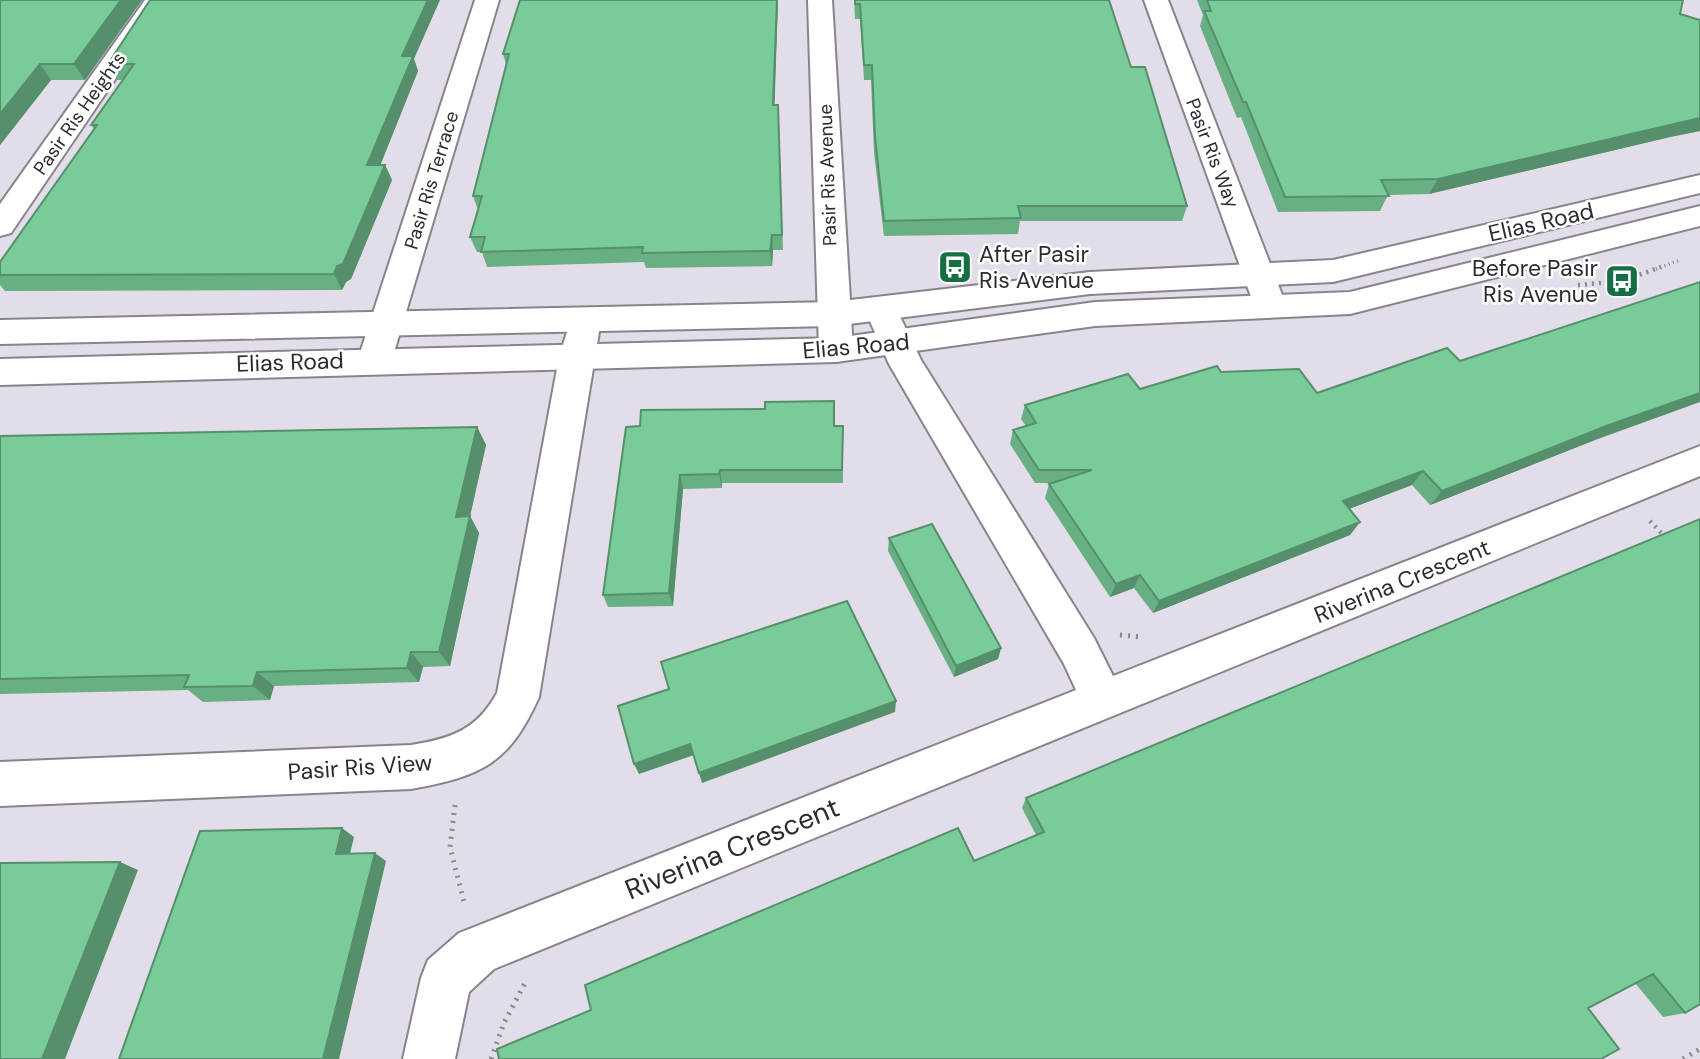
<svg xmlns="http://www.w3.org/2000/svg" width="1700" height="1059" viewBox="0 0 1700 1059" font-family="'DM Sans',sans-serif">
<rect width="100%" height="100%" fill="#e2dde8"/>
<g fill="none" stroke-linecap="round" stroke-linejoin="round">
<g stroke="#88838d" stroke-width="4">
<path id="minor" d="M145,0H169L11,233L0,236V204Z
M475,0H499L392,359L387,368L375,371L363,368L358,359Z
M808,0H832L853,350L848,359L836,362L824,359L819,350Z
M1144,0H1168L1286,305L1282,313L1270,316L1258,313L1254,305Z
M881,298L893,302L921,360L1094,638L1113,676L1700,446V476L494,969L469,992L455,1059H403L421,978L428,960L459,933L1076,690L1064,664L889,364L865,310L869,302Z
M585,308L597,312L601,320L539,697C509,764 482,776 411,789L0,806V762L411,745C450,739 477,730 497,693L559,358L573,312Z"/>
</g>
<g stroke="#88838d" stroke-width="4">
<path id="tertiary" d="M1700,175V193L1333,282L1090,294L833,326L0,344V320L833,302L1090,272L1333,260Z
M1700,206V226L1350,314L1095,326L836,362L0,385V359L836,338L1095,302L1350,292Z"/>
</g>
<path stroke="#8a868e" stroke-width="3.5" stroke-dasharray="1 3.5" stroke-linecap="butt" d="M1656,269L1680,260"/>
<path stroke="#8a868e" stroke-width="4.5" stroke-dasharray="2 5" stroke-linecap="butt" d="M1578,285L1622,281L1661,267
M1650,521L1666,538"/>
<path stroke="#8a868e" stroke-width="5" stroke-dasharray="2 6" stroke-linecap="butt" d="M1120,635L1140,637
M455,805L450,847L465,906
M491,1059L504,1023L525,983
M1683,1059L1700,1049"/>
<use href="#minor" fill="#fff" fill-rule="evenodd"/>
<use href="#tertiary" fill="#fff" fill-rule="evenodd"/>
</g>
<path fill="#68af84" d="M0,0H142L85,80H51L0,145Z
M778,0L774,105H778L779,120L783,250H773L772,266L646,268L644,262L487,267L482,252H477L470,237L478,210L473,196L506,64L503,54Z
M854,0H1109L1131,67L1187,206L1182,221H1020L1018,234L884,236L874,153L871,80H864L860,19H855Z
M1197,0H1683L1680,14L1700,20V131L1670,137L1429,194L1388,195L1380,211L1278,212L1241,117L1237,118L1200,26L1203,15Z
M414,59L418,71L380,165H385L392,180L351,279L346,282L342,290L5,291L0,285V262L94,129L91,125L123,80H118L108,64Z
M1460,361L1595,440L1430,505L1412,485L1349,509L1360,522L1350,535L1153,613L1134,588L1110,597L1045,498L1049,484L1052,483H1035L1010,444L1013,430L1026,426L1021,419L1025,405L1140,389L1221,372L1317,393Z
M843,426V483H722V488L683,489L673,606L608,607L603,595L626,427Z
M477,427L486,445L470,516L479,533L450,666L423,667L419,682L274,686L270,700L203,702L188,690L0,694V436Z
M889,538L1001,648L998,659L954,677L888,551Z
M1561,578L1685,1013L1663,1017L1635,983L1588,1008L974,861L1036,835L1022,808L1026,798Z"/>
<path fill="#558f6b" d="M121,0H142L85,80L74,64Z
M428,0H440L414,59L418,71L374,181L367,165L402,56Z
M777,0H778L774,120L773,105Z
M40,64L51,80L0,145V114Z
M1700,118V131L1670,137L1429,194L1438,179Z
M385,165L392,180L351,279L346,282L342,290L334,274Z
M772,235L773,250L772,266L770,251Z
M1700,393V402L1595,440L1430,505L1442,491L1609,425Z
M477,427L486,445L466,534L456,517Z
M720,470L722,483V488L719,474Z
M1423,471L1412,485L1333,515L1343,501Z
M680,475L683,489L673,606L669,593Z
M470,516L479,533L450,666L439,652Z
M1360,522L1350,535L1153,613L1159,601Z
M1140,575L1134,588L1110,597L1116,584Z
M1001,648L998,659L954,677L956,666Z
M411,652L423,667L419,682L407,668Z
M257,672L274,686L270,700L253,686Z
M896,701L895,712L702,783L699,773Z
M690,744L694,755L639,774L634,764Z
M342,828L354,837L348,862L336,854Z
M375,853L386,861L339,1059H323Z
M120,862L138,870L65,1059H42Z"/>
<path fill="#79cc99" stroke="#558f6b" stroke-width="2" d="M0,0H121L74,64H40L0,114Z
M150,0H428L402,56H413L367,165H385L343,264L337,266L334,274L0,275V262L97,125H91L134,64H108Z
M520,0H777L773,105H778L782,235H772L770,251L642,253L643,247L481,252L485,237H470L482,196H473L509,54H503Z
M855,0H1109L1131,67H1145L1187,206H1018L1021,218L884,221L875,137L872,65H864L860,4H855Z
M1207,0H1683L1680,14L1700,20V118L1438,179L1381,180L1389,196L1285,197L1246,102H1243L1204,11H1211Z
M1700,282V393L1609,425L1442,491L1423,471L1343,501L1360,522L1159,601L1140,575L1116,584L1049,484L1092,470H1039L1013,430L1036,423L1025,405L1128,374L1140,389L1217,366L1221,372L1299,369L1317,393L1447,348L1460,361Z
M834,401V426H843L842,470H720L719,474L680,475L669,593L603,595L626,427L640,426L641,410L765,409V402Z
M477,427L456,517L470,516L439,652H411L407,668L257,672L253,686L184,687L189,675L0,679V436Z
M1700,519V1004L1685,1013L1653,974L1588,1008L1619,1049L1601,1059H499L497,1049L591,1010L585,985L958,828L974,861L1044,832L1026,798Z
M932,524L1001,648L956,666L889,538Z
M847,601L896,701L699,773L690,744L634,764L618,706L669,689L661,662Z
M342,828L336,854L375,853L323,1059H119L200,831Z
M120,862L42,1059H0V863Z"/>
<defs>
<g id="bus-square" transform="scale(1.75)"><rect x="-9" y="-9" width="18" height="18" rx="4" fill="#156f42" stroke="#fff"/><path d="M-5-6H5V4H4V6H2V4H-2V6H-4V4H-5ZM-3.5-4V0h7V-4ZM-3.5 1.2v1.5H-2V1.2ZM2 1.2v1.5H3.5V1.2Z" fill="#fff"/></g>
</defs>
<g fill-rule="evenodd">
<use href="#bus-square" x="955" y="267"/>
<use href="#bus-square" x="1622" y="281"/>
</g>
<g text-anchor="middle" stroke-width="5" stroke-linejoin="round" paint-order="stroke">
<g font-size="19" fill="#2e2b30" stroke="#fff">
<text transform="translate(79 113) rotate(-55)" y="7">Pasir Ris Heights</text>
<text transform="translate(1213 153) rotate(69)" y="7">Pasir Ris Way</text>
<text transform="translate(827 175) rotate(-92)" y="7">Pasir Ris Avenue</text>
<text transform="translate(431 180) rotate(-73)" y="7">Pasir Ris Terrace</text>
</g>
<g font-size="23" fill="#2e2b30" stroke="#fff">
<text transform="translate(1541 222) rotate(-13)" y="8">Elias Road</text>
<text transform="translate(856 346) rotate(-5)" y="8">Elias Road</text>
<text transform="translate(290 362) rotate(-2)" y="8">Elias Road</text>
<text transform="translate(1402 581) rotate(-22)" y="8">Riverina Crescent</text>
<text transform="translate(360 767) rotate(-4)" y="8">Pasir Ris View</text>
</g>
<g font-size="23" fill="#2e2b30" stroke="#fff" text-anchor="start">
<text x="979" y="262">After Pasir<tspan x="979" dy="26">Ris Avenue</tspan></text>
<text x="1598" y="276" text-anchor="end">Before Pasir<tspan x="1598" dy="26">Ris Avenue</tspan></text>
</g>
<g font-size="28" fill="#2e2b30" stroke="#fff">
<text transform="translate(732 848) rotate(-22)" y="10">Riverina Crescent</text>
</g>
</g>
</svg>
